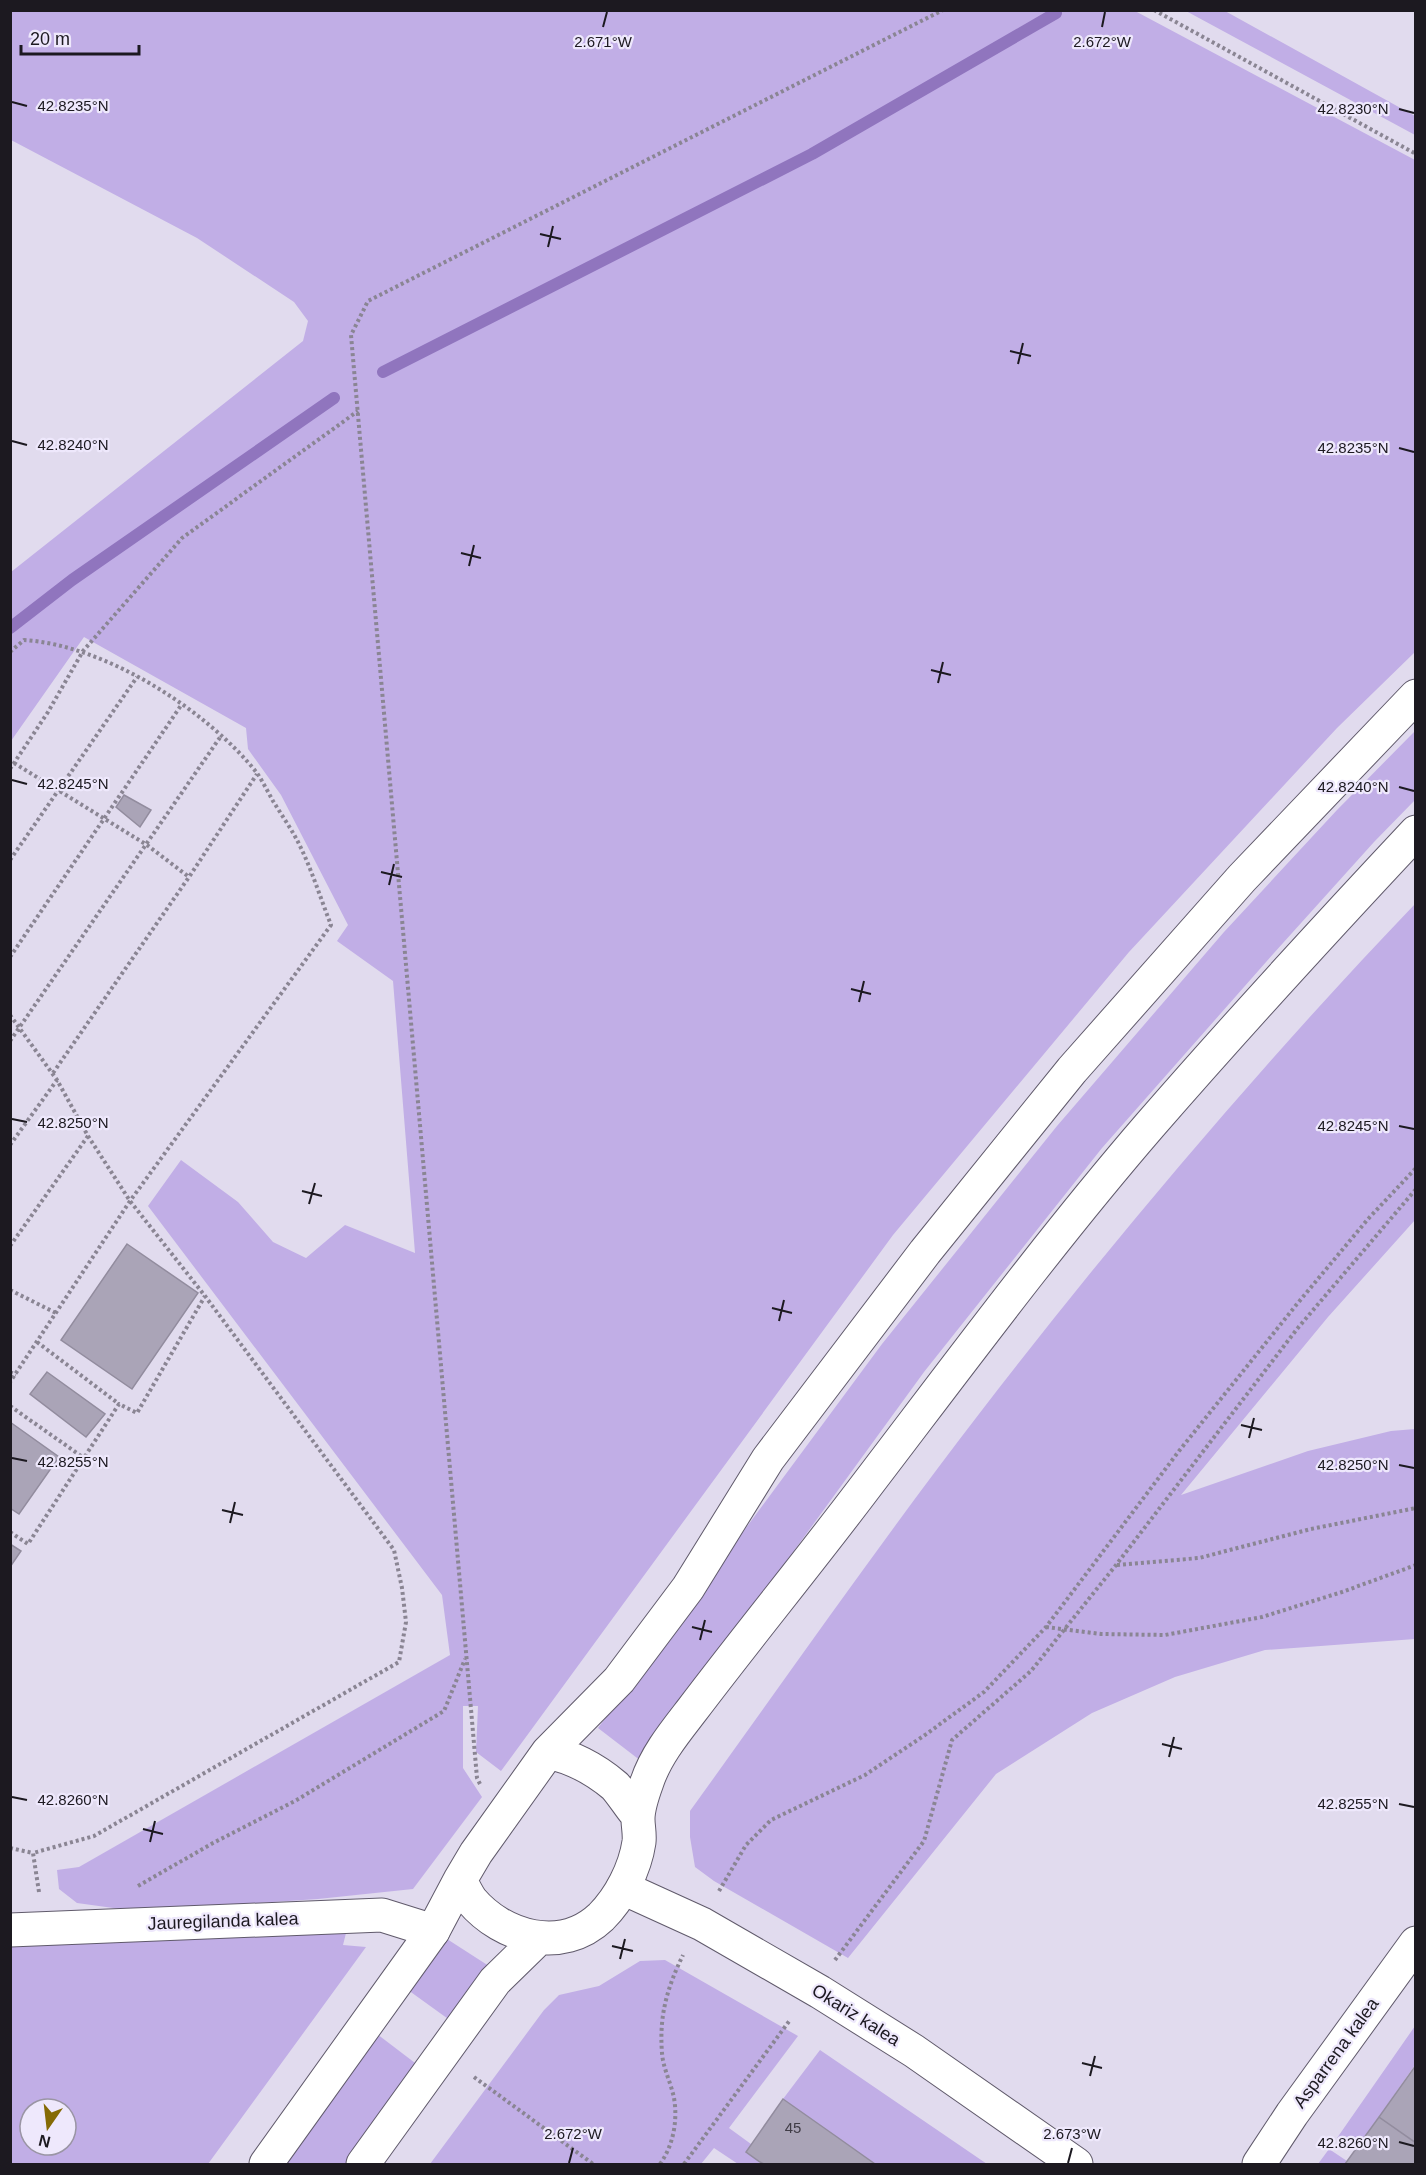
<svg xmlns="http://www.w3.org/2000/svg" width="1426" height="2175" viewBox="0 0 1426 2175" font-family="Helvetica,sans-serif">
<rect width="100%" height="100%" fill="#e1dbee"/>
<path fill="#c1aee6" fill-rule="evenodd" d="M10,11H1135L1415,160V652L1337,728L1129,952L893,1235L501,1771L476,1752L478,1706H463V1768L482,1797L413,1889L318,1899L135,1911L77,1903L59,1889L57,1870L79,1867L450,1655L442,1595L148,1206L181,1160L238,1202L273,1242L306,1258L345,1225L415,1253L393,981L337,941L348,925L281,795L248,749L246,728L84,637L11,741V572L303,341L308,321L294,302L197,238L11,140Z
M1186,11H1225L1415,116V135Z
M1415,731V800L1374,842L1274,953L1102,1148L924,1372L641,1761L598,1728L882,1344L1057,1126L1224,932L1337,810Z
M1415,904V1220L1328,1317L1181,1495L1308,1451L1391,1431L1415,1429V1639L1265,1650L1175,1677L1092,1713L996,1774L848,1958L714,1881L695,1867L690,1837V1811C786,1678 879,1544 979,1414C1115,1237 1261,1065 1415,904Z
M346,1933L343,1945L366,1947L208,2164H11V1943L125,1936ZM30,2109H66V2145H30Z
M447,1939L492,1968L451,2021L408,1990Z
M665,1960L798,2036L729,2128L751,2144L760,2162L758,2164H738L714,2148L701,2164H430L544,2010L559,1995L599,1986L640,1961Z
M1415,2026V2065L1355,2151L1337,2138Z
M377,2034L419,2066L347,2164H282Z
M820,2050L987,2164H875L783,2099Z
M1329,2149L1347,2161L1345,2164H1318Z"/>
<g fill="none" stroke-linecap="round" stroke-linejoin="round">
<path stroke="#9075be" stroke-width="12" d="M383,372L812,154L1056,13
M10,628L72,580L334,398"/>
</g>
<path fill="#aaa4b7" stroke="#928c9e" stroke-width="1.5" d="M124,795L151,810L140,827L116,807Z
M127,1244L198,1293L132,1389L61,1340Z
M47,1372L105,1414L86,1437L30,1394Z
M10,1422L59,1457L19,1514L10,1508Z
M10,1544L21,1551L10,1567Z
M1416,2065V2143L1379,2117Z
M783,2099L837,2137L875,2164H764L760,2162L746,2152Z
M1379,2117L1416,2143V2164H1345Z"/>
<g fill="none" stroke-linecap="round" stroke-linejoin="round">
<g stroke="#605a6b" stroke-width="35">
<path id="street" d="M623,1888L702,1924L820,1992L914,2051L1076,2164
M10,1930L382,1915L433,1931
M1259,2164L1292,2114L1416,1943"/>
</g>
<g stroke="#605a6b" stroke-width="35">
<path id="secondary" d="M548,1752C572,1757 596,1770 615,1786C623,1795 630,1807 638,1816
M460,1880C463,1886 467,1894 471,1900C503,1938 562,1954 601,1917C620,1898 635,1869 639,1842C640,1834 638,1827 638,1819C638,1807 643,1793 647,1782C656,1755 675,1732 692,1710C748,1636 807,1564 863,1490C957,1367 1049,1242 1150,1125C1237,1025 1326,928 1416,832
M266,2164L433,1931L460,1880L476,1853L548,1752L619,1680L688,1588L768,1459L925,1252L1072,1070L1242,878L1416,696
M363,2164L495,1981L538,1939"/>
</g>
<path stroke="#8a8593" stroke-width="4" stroke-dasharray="3 3" stroke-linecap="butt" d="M1154,10L1416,154
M10,652L24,640C105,645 207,710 257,773C263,782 268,792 273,801C281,814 290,827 297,840C311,867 320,897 331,925L130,1201L10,1382
M14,763L147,845L189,877
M10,769L48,712L83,651L182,538L358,411
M10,860L137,677
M10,957L182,704
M10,1015L57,1080L88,1136L130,1201L205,1296L394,1550L402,1588L406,1622L399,1662L94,1836L33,1853
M10,1041L221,736
M53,1073L189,877L257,774
M10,1145L57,1080
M10,1246L88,1136
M10,1290L56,1313
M37,1342L119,1404
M10,1372L16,1375
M10,1406L84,1458
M10,1532L28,1544L119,1404L137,1413L205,1296
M1117,1565L1199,1558L1311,1529L1416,1508
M1046,1627L1101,1634L1165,1635L1262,1617L1342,1592L1416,1565
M480,1784L477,1778L351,335L368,301L943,10
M10,1848L33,1853L39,1892
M138,1886L213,1843L295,1801L444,1711L465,1659
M719,1891L746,1845L771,1820L865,1775L925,1735L984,1692L1046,1627L1179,1451L1297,1304L1368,1219L1416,1168
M835,1960L924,1841L952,1740L1031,1671L1116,1565L1297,1329L1416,1189
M474,2077L593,2164
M660,2164C673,2146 678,2121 674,2098C671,2083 663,2068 662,2053C659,2016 667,1988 683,1955
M684,2164L790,2020"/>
<use href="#street" stroke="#fff" stroke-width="33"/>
<use href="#secondary" stroke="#fff" stroke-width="33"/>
</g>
<path fill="none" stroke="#1c1920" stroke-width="2" d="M603,27L607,12M1102,27L1105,12M12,102L27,106M1399,109L1414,113M540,234L561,239M548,247L553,226M1010,351L1031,356M1018,364L1023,343M12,441L27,445M1399,448L1414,452M461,553L481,558M469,566L474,545M931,670L951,675M938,683L943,662M12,780L27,784M1399,787L1414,791M381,872L402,877M389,885L394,864M851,989L871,994M859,1002L864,981M12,1119L27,1122M1399,1126L1414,1129M302,1191L322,1196M309,1204L315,1183M772,1308L792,1313M779,1321L784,1300M1241,1425L1262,1430M1249,1438L1254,1418M12,1458L27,1461M1399,1465L1414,1468M222,1510L243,1515M230,1523L235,1502M692,1627L712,1632M700,1640L705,1620M1162,1744L1182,1749M1169,1757L1174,1737M12,1797L27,1800M1399,1804L1414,1807M143,1829L163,1834M150,1842L155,1821M612,1946L633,1951M620,1959L625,1939M1082,2063L1102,2068M1090,2076L1095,2056M1399,2142L1414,2146M569,2163L573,2148M1068,2163L1072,2148"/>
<g text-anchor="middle" stroke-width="4.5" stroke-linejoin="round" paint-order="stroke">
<g font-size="15" fill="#403c46">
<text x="793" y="2133">45</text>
</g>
<g font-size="18" fill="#1c1920" stroke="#eee8fc">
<text transform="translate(223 1921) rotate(-2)" y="6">Jauregilanda kalea</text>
<text transform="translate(856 2015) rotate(32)" y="6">Okariz kalea</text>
<text transform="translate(1336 2053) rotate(-54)" y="6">Asparrena kalea</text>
</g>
</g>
<g font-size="15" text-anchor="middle" fill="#1c1920" stroke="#eee8fc" stroke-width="4.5" stroke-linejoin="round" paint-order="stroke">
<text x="603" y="47">2.671°W</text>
<text x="1102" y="47">2.672°W</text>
<text x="73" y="111">42.8235°N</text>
<text x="1353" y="114">42.8230°N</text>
<text x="73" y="450">42.8240°N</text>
<text x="1353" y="453">42.8235°N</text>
<text x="73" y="789">42.8245°N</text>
<text x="1353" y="792">42.8240°N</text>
<text x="73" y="1128">42.8250°N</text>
<text x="1353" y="1131">42.8245°N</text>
<text x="73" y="1467">42.8255°N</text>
<text x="1353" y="1470">42.8250°N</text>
<text x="73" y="1805">42.8260°N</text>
<text x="1353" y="1809">42.8255°N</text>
<text x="573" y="2139">2.672°W</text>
<text x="1072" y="2139">2.673°W</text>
<text x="1353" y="2148">42.8260°N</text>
</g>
<rect width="1426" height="2175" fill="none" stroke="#1c1920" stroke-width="24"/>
<g transform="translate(48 2127) rotate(194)"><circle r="28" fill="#eee8fc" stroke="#9a95a4" stroke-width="1.5"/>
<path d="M0-4.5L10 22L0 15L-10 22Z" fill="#856a05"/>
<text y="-9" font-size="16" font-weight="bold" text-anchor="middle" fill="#1c1920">N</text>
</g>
<path d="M21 45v9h118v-9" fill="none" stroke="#1c1920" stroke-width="3"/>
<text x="30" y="45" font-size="18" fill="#1c1920" stroke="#eee8fc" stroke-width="4.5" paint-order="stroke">20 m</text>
</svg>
